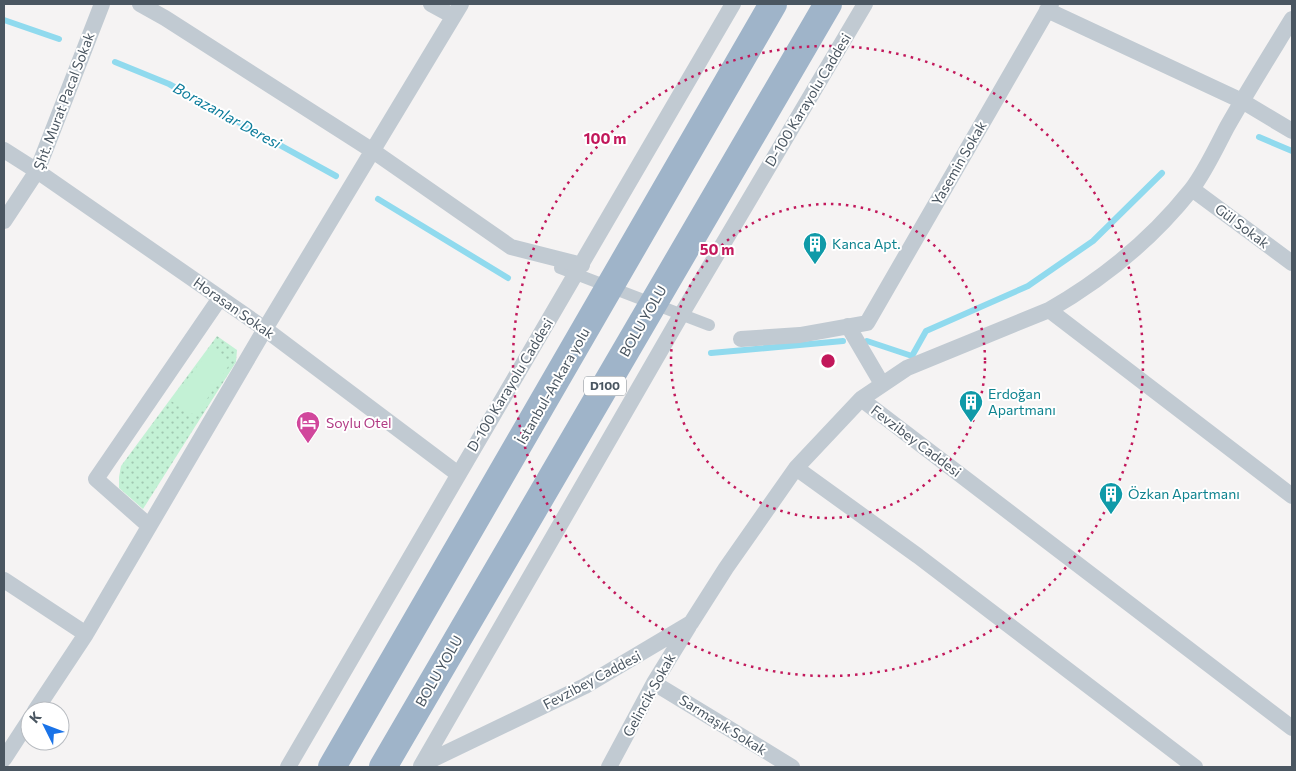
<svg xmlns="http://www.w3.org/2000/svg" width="1296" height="771" viewBox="0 0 1296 771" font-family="Commissioner,sans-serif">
<defs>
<pattern id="grass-dots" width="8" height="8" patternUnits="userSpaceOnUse" patternTransform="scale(1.25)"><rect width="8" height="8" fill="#c3f1d5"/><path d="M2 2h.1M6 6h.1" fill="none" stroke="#a0c6b0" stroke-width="1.8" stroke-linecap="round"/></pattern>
</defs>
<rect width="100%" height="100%" fill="#f5f3f3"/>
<path fill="url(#grass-dots)" d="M217,336L237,350L236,362L143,509L119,488V477L121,466Z"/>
<path fill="#c3f1d5" d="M211,348L231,362L196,416L171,401Z"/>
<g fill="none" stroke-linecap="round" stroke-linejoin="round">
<path stroke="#90daee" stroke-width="6" d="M4,20L59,39
M115,62L169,84L336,176
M1259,137L1292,151
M378,199L508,278
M867,341L912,356L926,331L1028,286L1093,241L1162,173
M711,353L843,341"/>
<path stroke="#c1cad2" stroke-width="12" d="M560,268L709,325"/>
<path stroke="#c1cad2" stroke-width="16" d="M140,4L165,18L373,151L511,247L582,265
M431,4L453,16
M1047,10L1242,101L1292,131
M4,150L37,171L265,329L458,474
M1192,189L1292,263
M4,221L37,171L102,4
M1049,310L1292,496
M848,326L882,384
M741,339L800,335L867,323L1051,4
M861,399L907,368L1049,310C1103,279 1152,239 1191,190C1204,174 1217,146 1227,127C1248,90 1270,55 1292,19
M796,468L918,556L1195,767
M148,525L96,479L220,298
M4,580L86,634
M654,683L792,767
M35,711L86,634L265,329L461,4
M4,759L30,719
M423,764L585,686L691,623L726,568L796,468L861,399L1292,728
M421,766L681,315L865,4
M288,767L733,4
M609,767L654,683L689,626"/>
<path stroke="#9fb4c9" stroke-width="28" d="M332,767L773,4
M383,767L828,4"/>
</g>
<g fill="none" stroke="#c2185b" stroke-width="2.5" stroke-dasharray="2.5 5">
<circle cx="828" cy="361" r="157"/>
<circle cx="828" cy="361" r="315"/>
</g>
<defs>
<g id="building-pin" transform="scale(1.25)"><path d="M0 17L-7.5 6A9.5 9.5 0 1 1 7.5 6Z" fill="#0f9aa8" stroke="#fff"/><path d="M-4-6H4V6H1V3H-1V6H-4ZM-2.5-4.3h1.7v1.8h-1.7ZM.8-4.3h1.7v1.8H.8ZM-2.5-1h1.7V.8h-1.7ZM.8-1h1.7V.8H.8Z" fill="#fff"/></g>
<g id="hotel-pin" transform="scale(1.25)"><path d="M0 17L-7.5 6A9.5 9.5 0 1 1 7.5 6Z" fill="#d1479c" stroke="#fff"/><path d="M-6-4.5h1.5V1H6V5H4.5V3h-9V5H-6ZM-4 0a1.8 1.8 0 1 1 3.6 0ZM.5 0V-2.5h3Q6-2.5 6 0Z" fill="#fff"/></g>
</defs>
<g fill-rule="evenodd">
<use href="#building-pin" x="815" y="244"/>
<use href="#building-pin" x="971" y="402"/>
<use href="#hotel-pin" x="308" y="423"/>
<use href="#building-pin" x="1111" y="494"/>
</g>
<g text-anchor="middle" stroke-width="4" stroke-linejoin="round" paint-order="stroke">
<rect fill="#fff" stroke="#808990" stroke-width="1" x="584" y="376.5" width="42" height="19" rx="4"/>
<g font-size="12" font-weight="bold" fill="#4a5661">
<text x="605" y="390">D100</text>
</g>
<g font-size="14" fill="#4a5661" stroke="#fff">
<text transform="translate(808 100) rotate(-59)" y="5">D-100 Karayolu Caddesi</text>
<text transform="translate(64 101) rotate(-69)" y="5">Şht. Murat Pacal Sokak</text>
<text transform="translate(959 163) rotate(-60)" y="5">Yasemin Sokak</text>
<text transform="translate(1242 226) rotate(37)" y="5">Gül Sokak</text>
<text transform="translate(234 308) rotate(35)" y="5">Horasan Sokak</text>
<text transform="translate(643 321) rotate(-60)" y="5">BOLU YOLU</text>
<text transform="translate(510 385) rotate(-59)" y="5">D-100 Karayolu Caddesi</text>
<text transform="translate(553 386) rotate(-60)" y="5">İstanbul-Ankara yolu</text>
<text transform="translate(916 441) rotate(37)" y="5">Fevzibey Caddesi</text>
<text transform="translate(439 671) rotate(-60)" y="5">BOLU YOLU</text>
<text transform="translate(592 680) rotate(-28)" y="5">Fevzibey Caddesi</text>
<text transform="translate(649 695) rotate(-61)" y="5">Gelincik Sokak</text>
<text transform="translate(723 725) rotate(32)" y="5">Sarmaşık Sokak</text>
</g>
<g font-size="14" fill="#0d838f" stroke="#fff" text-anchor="start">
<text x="832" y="249">Kanca Apt.</text>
<text x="988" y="399">Erdoğan<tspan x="988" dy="16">Apartmanı</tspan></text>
<text x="1128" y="499">Özkan Apartmanı</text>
</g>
<g font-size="14" fill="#b23c85" stroke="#fff" text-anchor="start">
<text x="326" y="428">Soylu Otel</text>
</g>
<g font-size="15" font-style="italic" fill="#0c7c9b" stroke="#fff">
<text transform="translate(227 116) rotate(29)" y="5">Borazanlar Deresi</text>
</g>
</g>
<circle cx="828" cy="361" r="8" fill="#c2185b" stroke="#fff" stroke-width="2.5"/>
<g font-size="15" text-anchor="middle" font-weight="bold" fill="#c2185b" stroke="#fff" stroke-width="4" stroke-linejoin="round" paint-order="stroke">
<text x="605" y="144">100 m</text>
<text x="717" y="255">50 m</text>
</g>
<rect width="1296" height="771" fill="none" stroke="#4a5661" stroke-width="10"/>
<g transform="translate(45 726) rotate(312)"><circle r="24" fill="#ffffff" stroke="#b7bbc0"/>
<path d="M0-4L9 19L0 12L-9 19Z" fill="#1a73e8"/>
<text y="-8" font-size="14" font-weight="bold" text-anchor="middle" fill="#4a5661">K</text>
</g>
</svg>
